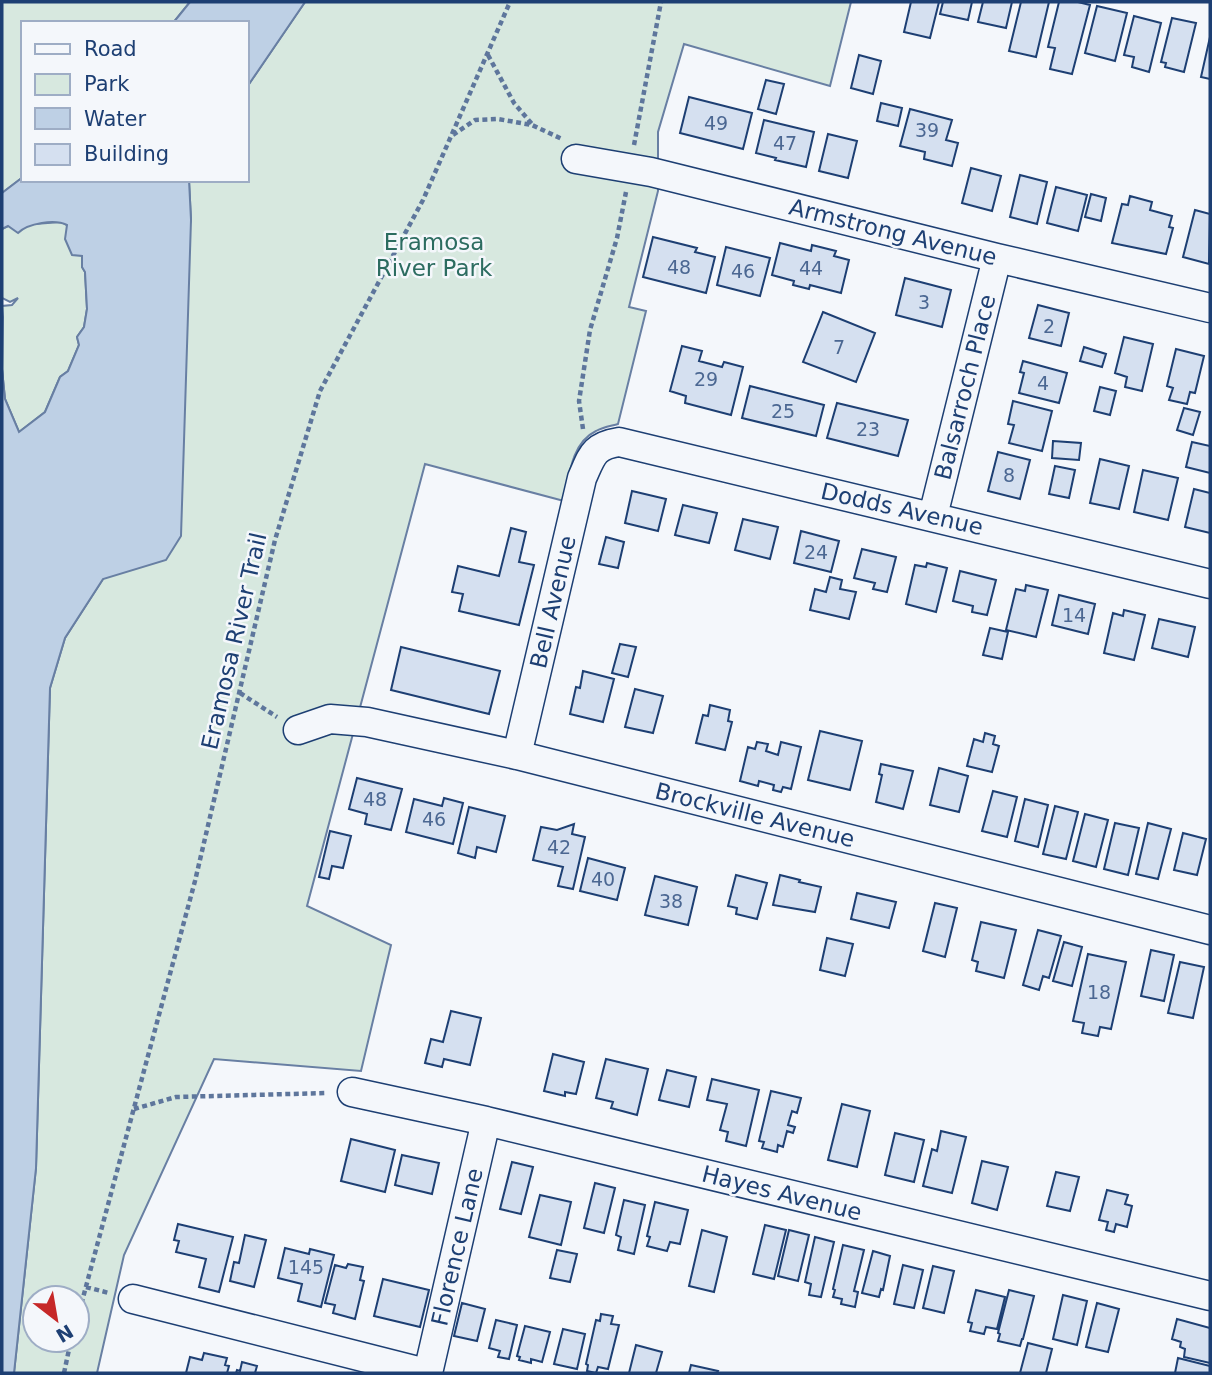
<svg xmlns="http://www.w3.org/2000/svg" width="1212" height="1375" viewBox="0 0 1212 1375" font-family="'DejaVu Sans',sans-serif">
<rect width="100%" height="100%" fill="#f4f7fb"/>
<path fill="#d7e8df" stroke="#687fa3" stroke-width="2" fill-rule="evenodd" d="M2,2H190L173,23H23V177L2,193Z
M305,2H851L830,86L684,44L658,132V191L629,307L646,311L618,424C611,426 603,427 596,431C571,443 569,477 564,501L425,464L307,906L391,945L361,1071L214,1059L124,1255L97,1373H14L36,1168L50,688L65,638L103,579L191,220L189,180H247V87ZM35,1298H77V1340H35Z
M61,222L67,225L68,229L82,256V267L85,272L87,309L84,327L77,337L79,345L68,371L60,377L45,412L19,432L5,399L2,369L3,317L2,306L12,305L18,298L10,302L2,298V229L8,226Z"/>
<path fill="#bed0e5" stroke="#687fa3" stroke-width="2" d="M190,2H305L247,87V23H173Z
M23,177V180H189L191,220L181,536L166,560L103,579L65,638L50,688L36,1168L14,1373H2V369L5,399L19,432L45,412L60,377L68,371L79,345L77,337L84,327L87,309L85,272L82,267V256L72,255L65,239L67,225C55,219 28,223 18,233L8,226L2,229V193Z"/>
<path fill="#d5e0f0" stroke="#1d3f73" stroke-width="2" d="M911,2H939L930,38L904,32Z
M943,2H972L968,20L940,14Z
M983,2H1012L1006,28L978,22Z
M1021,2H1049L1036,57L1009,51Z
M1059,2H1078L1090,5L1072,74L1050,69L1055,48L1048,47Z
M1097,6L1127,13L1115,61L1085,53Z
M1134,16L1161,23L1149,72L1132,67L1134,57L1124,55Z
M1172,18L1196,23L1184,72L1165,67L1166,63L1161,62Z
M1210,37V79L1201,77Z
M859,55L881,61L873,94L851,88Z
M766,80L784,84L776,114L758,109Z
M689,97L752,113L743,149L680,133Z
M881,103L902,108L898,126L877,121Z
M910,109L952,120L946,140L958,143L952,166L924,159L925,152L900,146Z
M764,120L814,132L806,167L775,160L776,158L756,153Z
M828,134L857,141L848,178L819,171Z
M971,168L1001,176L992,211L962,203Z
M1020,175L1047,182L1037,224L1010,217Z
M1056,187L1087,195L1078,231L1047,223Z
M1091,194L1106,198L1101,221L1085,217Z
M1130,196L1152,202L1150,210L1172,216L1169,227L1173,228L1166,254L1112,243L1122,204L1128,205Z
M1195,210L1210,214L1209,264L1183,257Z
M653,237L697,248L695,252L715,257L706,293L643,277Z
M780,243L811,251L812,245L836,251L834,256L849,260L841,293L810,285L809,289L793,285L794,281L772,275Z
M726,247L770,258L760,296L717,285Z
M905,278L951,290L942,327L896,315Z
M1038,305L1069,313L1061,346L1029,338Z
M823,312L875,333L856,382L803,362Z
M1124,337L1153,344L1142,391L1125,387L1127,377L1115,373Z
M682,346L702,351L699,361L722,367L724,362L743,367L731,415L685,403L686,396L670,391Z
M1084,347L1106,354L1102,367L1080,361Z
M1176,349L1204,356L1195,393L1190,392L1187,404L1169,400L1173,388L1167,386Z
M1023,361L1067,373L1059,403L1019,393L1024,373L1020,372Z
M750,386L824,405L816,436L742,418Z
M1100,387L1116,391L1110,415L1094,411Z
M1013,401L1052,411L1042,451L1009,443L1014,425L1008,424Z
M837,403L908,420L898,456L827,438Z
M1184,408L1200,412L1193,435L1177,430Z
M1053,441L1081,443L1079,460L1052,458Z
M1192,442L1210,446V473L1186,467Z
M998,452L1030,460L1020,499L988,491Z
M1100,459L1129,466L1119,509L1090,503Z
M1055,466L1075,470L1069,498L1049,494Z
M1143,470L1178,478L1168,520L1134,512Z
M1194,489L1210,493V533L1185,527Z
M632,491L666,499L658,531L625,523Z
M683,505L717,513L709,543L675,535Z
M743,519L778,527L770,559L735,550Z
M511,528L526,532L519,562L534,565L519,625L459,611L463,594L452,592L458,566L499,576Z
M801,531L839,541L831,572L794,563Z
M606,537L624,542L618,568L599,564Z
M862,549L896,557L887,592L873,589L875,583L854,578Z
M927,563L947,568L936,612L906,604L915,565L926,567Z
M960,571L996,580L987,615L972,612L973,606L953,601Z
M830,577L842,580L840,589L856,592L849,619L810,610L815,589L826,592Z
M1026,585L1048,590L1036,637L1006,630L1016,589L1025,591Z
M1059,595L1095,604L1088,634L1052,625Z
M1124,610L1145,615L1134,660L1104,653L1113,613L1123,616Z
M1159,619L1195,627L1188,657L1152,648Z
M990,628L1008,632L1002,659L983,655Z
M620,644L636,647L628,677L612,673Z
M401,647L500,671L489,714L391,690Z
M583,671L614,679L603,722L570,714L576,687L580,688Z
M635,689L663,696L653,733L625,727Z
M710,705L730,710L728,721L732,722L725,750L696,743L703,715L708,716Z
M820,731L862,741L850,790L808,780Z
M985,733L995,736L993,744L999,746L992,772L967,766L974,739L983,742Z
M757,742L768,744L766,751L778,755L781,742L801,747L791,789L783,787L781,792L773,790L774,785L759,781L758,786L740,781L748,747L755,749Z
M881,764L913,771L903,809L876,802L882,775L879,774Z
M939,768L968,776L959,812L930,805Z
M357,778L402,789L391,830L365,824L367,814L349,809Z
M993,791L1017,797L1007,837L982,831Z
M444,798L463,803L453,844L406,832L414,799L442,806Z
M1025,799L1048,805L1038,847L1015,841Z
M1055,806L1078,812L1066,859L1043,854Z
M469,807L505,816L496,852L477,847L475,858L458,853Z
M1085,814L1108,820L1096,867L1073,861Z
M1115,823L1139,828L1128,875L1104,869Z
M1148,823L1171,829L1158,879L1136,874Z
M574,824L572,834L585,837L573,889L558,886L563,867L533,860L541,827L557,830Z
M330,831L351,836L343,868L332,866L329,879L319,877Z
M1183,833L1206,839L1197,875L1174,870Z
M588,858L625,868L617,900L580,891Z
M736,875L767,883L757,919L736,914L737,908L728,906Z
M780,875L800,880L799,882L821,887L815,912L773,905Z
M655,876L697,887L688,925L645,915Z
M857,893L896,902L889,928L851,919Z
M935,903L957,908L945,957L923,951Z
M981,922L1016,930L1004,978L976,971L978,962L972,960Z
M1038,930L1061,936L1049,978L1043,976L1039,990L1023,985Z
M827,938L853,944L845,976L820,970Z
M1064,942L1082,947L1072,986L1053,981Z
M1151,950L1174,955L1164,1001L1141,996Z
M1088,954L1126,962L1111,1029L1100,1027L1098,1036L1082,1033L1084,1023L1073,1021Z
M1180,962L1204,967L1193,1018L1168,1013Z
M451,1011L481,1018L470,1065L444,1059L442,1067L425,1063L431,1039L443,1042Z
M553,1054L584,1062L576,1094L565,1092V1096L544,1091Z
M606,1059L648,1069L637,1115L611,1108L613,1102L596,1098Z
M667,1070L696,1077L689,1107L659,1100Z
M712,1079L759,1090L746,1146L726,1141L728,1132L720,1130L727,1104L707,1100Z
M771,1091L801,1098L797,1113L792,1111L788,1125L795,1127L793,1133L787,1131L783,1147L778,1145L777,1152L762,1148L764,1142L759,1141Z
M842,1104L870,1111L857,1167L828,1160Z
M941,1131L966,1137L952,1193L923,1186L932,1149L937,1151Z
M895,1133L924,1140L914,1182L885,1175Z
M351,1139L395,1150L385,1192L341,1181Z
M402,1155L439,1163L432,1194L395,1185Z
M982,1161L1008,1167L997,1210L972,1203Z
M512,1162L533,1167L521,1214L500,1209Z
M1056,1172L1079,1177L1070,1211L1047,1206Z
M595,1183L615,1188L604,1233L584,1228Z
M1107,1190L1128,1195L1125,1204L1132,1206L1127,1227L1116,1224L1114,1232L1106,1230L1108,1222L1099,1220Z
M540,1195L571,1202L561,1245L529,1237Z
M624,1200L645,1205L634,1254L618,1250L621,1237L616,1235Z
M655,1202L688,1210L680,1244L670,1242L667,1251L647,1246L650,1237L647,1236Z
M178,1224L233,1237L219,1292L199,1287L206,1259L176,1252L179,1241L174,1240Z
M765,1225L786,1230L774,1279L753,1274Z
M702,1230L727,1237L714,1292L689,1286Z
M789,1230L809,1235L798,1281L778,1276Z
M245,1235L266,1240L254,1287L230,1281L234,1262L239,1263Z
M815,1237L834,1242L821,1297L809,1295L811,1284L805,1282Z
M843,1245L864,1250L854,1291L858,1292L855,1307L841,1304L842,1299L833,1297L835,1290L833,1289Z
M285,1248L309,1254L310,1249L334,1255L321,1307L298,1301L302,1284L278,1278Z
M557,1250L577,1254L570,1282L550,1278Z
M873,1251L890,1256L883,1290L881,1289L879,1297L862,1293Z
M348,1264L363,1267L360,1280L364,1281L355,1319L333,1313L335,1305L325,1303L335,1265L346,1268Z
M903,1265L923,1270L914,1308L894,1304Z
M933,1266L954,1271L944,1313L923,1308Z
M383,1279L429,1290L420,1327L374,1316Z
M976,1290L1005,1297L997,1329L986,1327L984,1334L970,1331L972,1323L968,1322Z
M1009,1290L1034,1296L1023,1339H1022L1020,1346L998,1341L1000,1334L998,1333Z
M1063,1295L1087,1301L1077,1345L1053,1339Z
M462,1303L485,1309L477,1341L454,1336Z
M1097,1303L1119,1309L1108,1352L1086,1347Z
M601,1314L613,1316L611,1324L619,1325L608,1369L598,1367L596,1373L587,1371L588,1365L586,1364L596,1320L600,1321Z
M1177,1319L1210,1328V1363L1184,1357L1185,1349L1180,1347L1181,1342L1172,1339Z
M496,1320L517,1325L509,1359L498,1357L500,1351L489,1348Z
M525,1326L550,1332L542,1362L531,1359V1363L519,1360L520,1357L517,1356Z
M563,1329L585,1334L577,1369L554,1364Z
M1028,1343L1052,1349L1046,1373H1020Z
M636,1345L662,1352L656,1373H629Z
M204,1353L227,1358L225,1365L229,1366L227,1373H186L190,1357L202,1360Z
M1178,1358L1210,1366V1373H1175Z
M242,1362L257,1366L255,1373H236L237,1370L240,1371Z
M691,1365L718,1371L717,1373H689Z"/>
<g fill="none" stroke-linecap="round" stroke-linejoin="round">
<g stroke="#1d3f73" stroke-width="31">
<path id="minor" d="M576,159L651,172L997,258L1210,308
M933,516L997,258
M298,730L330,719L367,722L517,755L1210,930
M517,755L582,478C592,456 593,446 619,442L1210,584
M352,1092L486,1121L1210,1296
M133,1299L426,1373
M428,1373L486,1121"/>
</g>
<path stroke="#5e769c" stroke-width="4.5" stroke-dasharray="5 3.5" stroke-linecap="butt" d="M488,55L514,103L532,124
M453,135L475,120L498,119L532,125L562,139
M634,145L661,2
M583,429L579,401L590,330L617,238L626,192
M240,693L277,717
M134,1109L176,1097L327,1093
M86,1287L109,1293
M77,1320L195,881L275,540L320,391L423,200L510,2
M64,1373L71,1340"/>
<use href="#minor" stroke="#f4f7fb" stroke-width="28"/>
</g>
<g text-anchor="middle" stroke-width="5" stroke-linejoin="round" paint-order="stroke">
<g font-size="19" fill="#4b6792">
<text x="716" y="130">49</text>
<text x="927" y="137">39</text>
<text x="785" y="150">47</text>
<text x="679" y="274">48</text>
<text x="811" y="275">44</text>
<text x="743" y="278">46</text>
<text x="924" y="309">3</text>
<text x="1049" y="333">2</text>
<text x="839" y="354">7</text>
<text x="706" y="386">29</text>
<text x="1043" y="390">4</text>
<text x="783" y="418">25</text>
<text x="868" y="436">23</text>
<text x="1009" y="482">8</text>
<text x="816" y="559">24</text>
<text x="1074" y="622">14</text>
<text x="375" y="806">48</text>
<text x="434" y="826">46</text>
<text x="559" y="854">42</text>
<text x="603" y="886">40</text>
<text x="671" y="908">38</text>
<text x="1099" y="999">18</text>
<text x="306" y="1274">145</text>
</g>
<g font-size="23" fill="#1d3f73" stroke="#f4f7fb">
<text transform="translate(893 232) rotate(14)" y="8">Armstrong Avenue</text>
<text transform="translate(965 387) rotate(-76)" y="8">Balsarroch Place</text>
<text transform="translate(902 509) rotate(13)" y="8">Dodds Avenue</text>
<text transform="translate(553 602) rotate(-77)" y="8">Bell Avenue</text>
<text transform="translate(234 641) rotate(-77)" y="8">Eramosa River Trail</text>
<text transform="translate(755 815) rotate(14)" y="8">Brockville Avenue</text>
<text transform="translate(782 1193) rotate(14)" y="8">Hayes Avenue</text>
<text transform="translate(457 1247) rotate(-77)" y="8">Florence Lane</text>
</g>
<g font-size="23" fill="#2c6c60" stroke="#f4f7fb">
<text x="434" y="250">Eramosa<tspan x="434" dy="26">River Park</tspan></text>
</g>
</g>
<rect width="1212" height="1375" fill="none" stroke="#1d3f73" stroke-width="7"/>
<rect x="21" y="21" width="228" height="161" fill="#f4f7fb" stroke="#9eadc5" stroke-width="2"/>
<rect x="35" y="44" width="35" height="10" fill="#f4f7fb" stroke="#9eadc5" stroke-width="2"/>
<text x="84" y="56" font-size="21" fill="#1d3f73">Road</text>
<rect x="35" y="74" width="35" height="21" fill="#d7e8df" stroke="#9eadc5" stroke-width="2"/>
<text x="84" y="91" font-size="21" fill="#1d3f73">Park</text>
<rect x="35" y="108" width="35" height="21" fill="#bed0e5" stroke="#9eadc5" stroke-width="2"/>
<text x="84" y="126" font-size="21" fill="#1d3f73">Water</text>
<rect x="35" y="144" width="35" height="21" fill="#d5e0f0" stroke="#9eadc5" stroke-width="2"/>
<text x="84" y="161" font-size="21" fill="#1d3f73">Building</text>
<g transform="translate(56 1319) rotate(149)"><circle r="33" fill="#f4f7fb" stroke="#9eadc5" stroke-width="2"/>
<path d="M0-5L12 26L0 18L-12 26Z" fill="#c62828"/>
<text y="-10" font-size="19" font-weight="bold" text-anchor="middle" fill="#1d3f73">N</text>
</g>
</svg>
